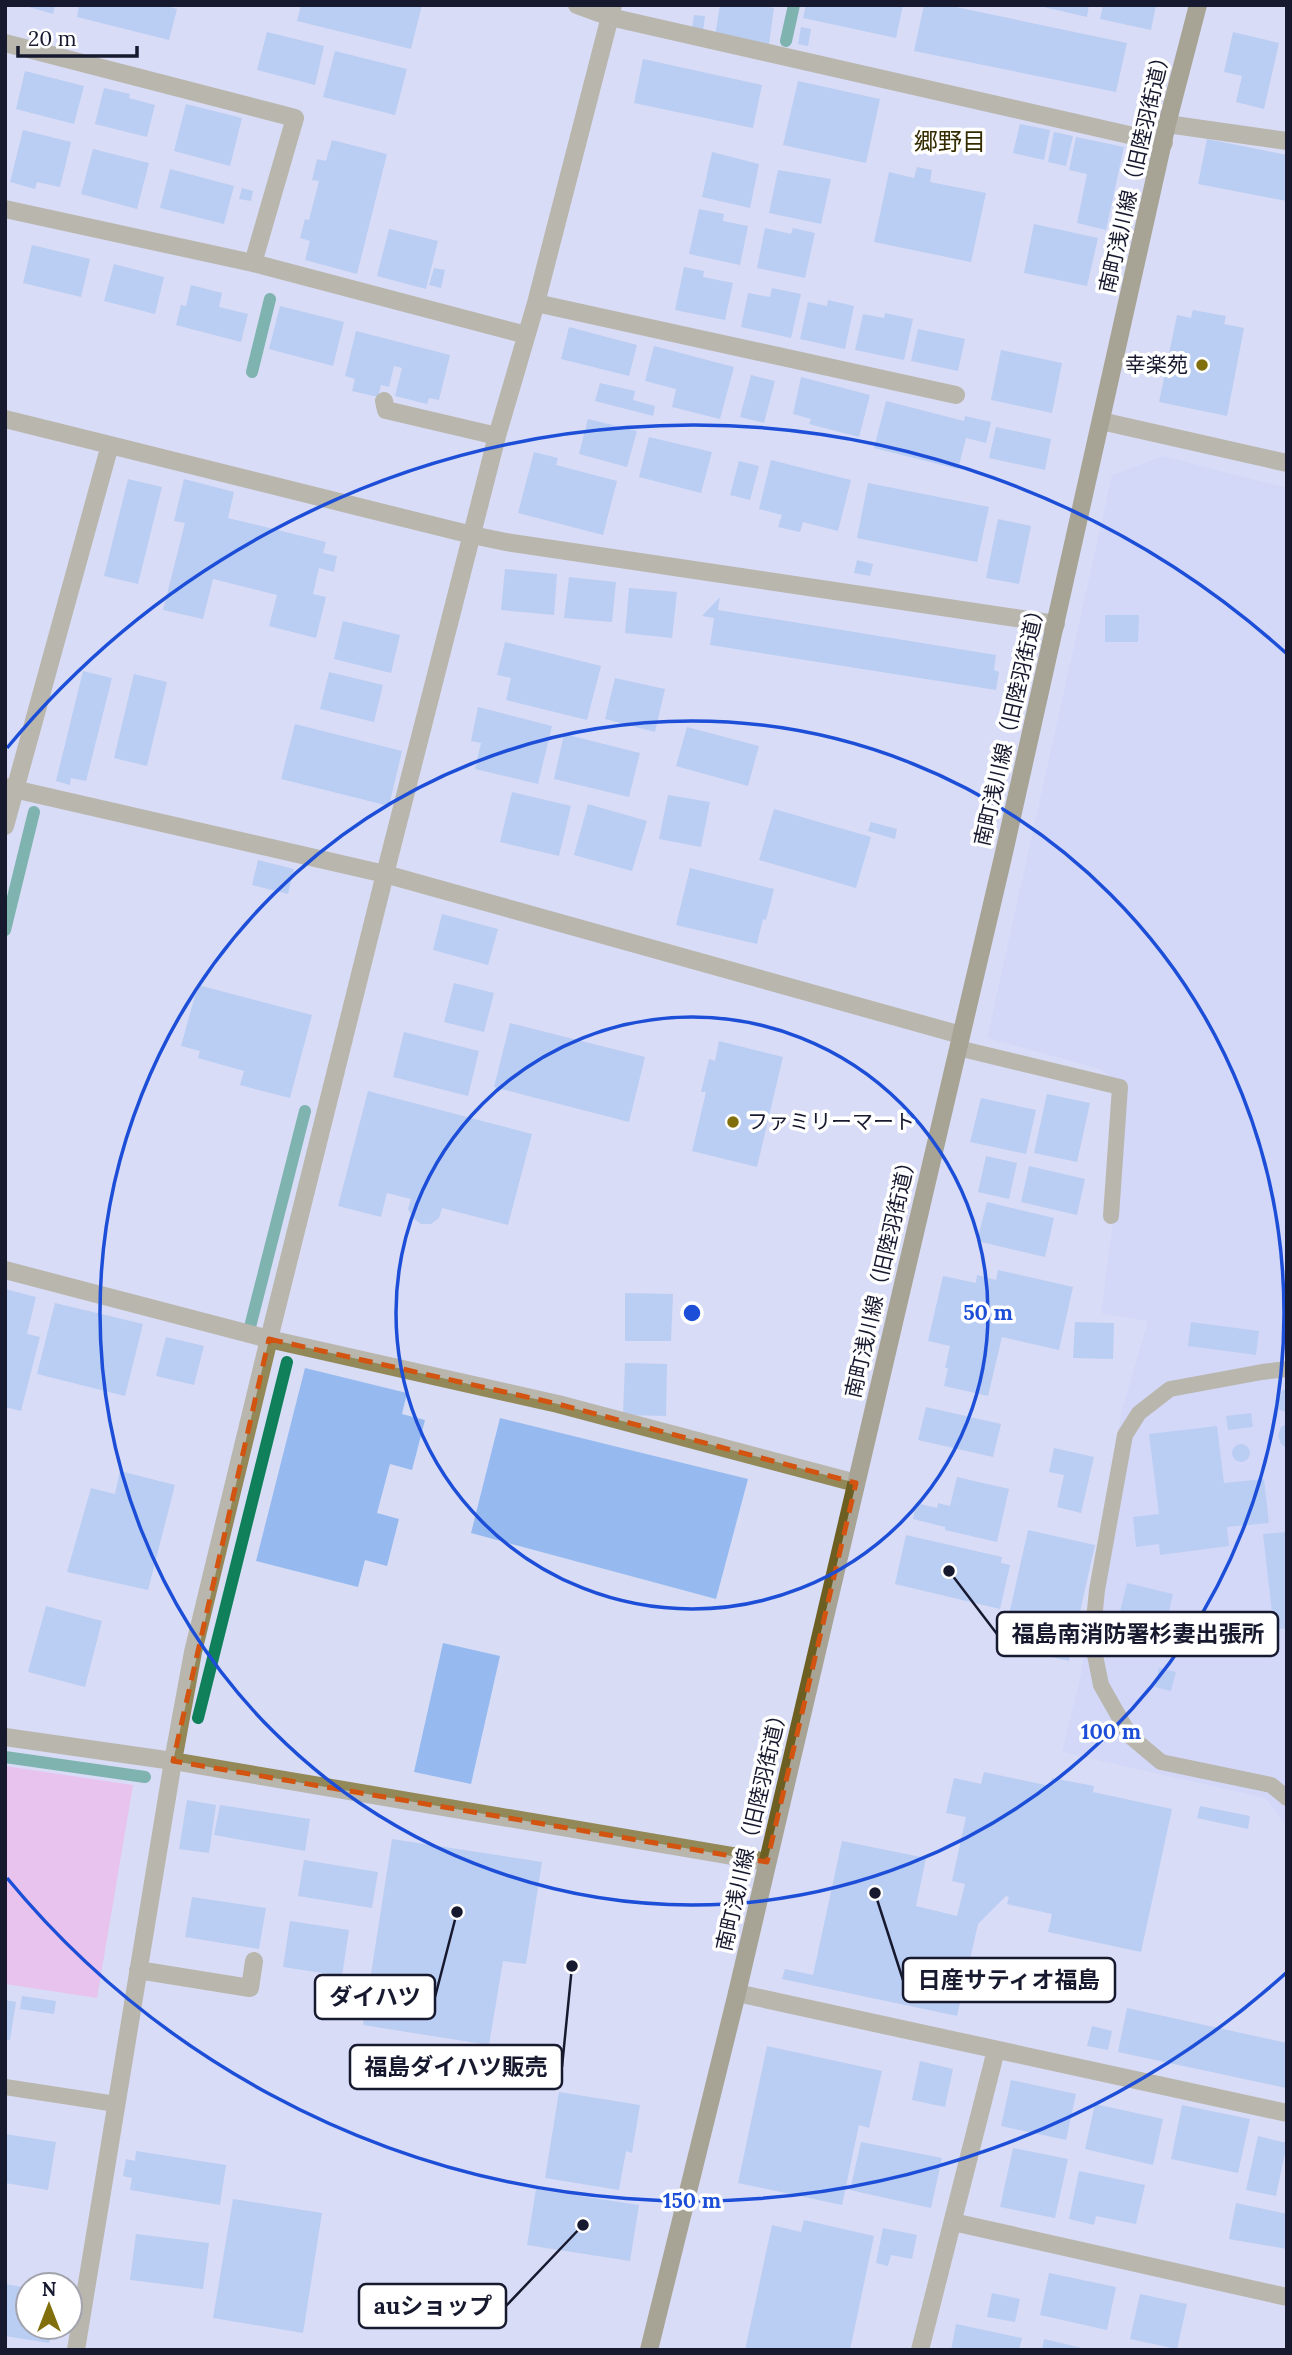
<svg xmlns="http://www.w3.org/2000/svg" width="1292" height="2355" viewBox="0 0 1292 2355" font-family="Lora,'Noto Sans JP',serif">
<rect width="100%" height="100%" fill="#d8dcf5"/>
<path fill="#cdd3fc" d="M1163,456L1287,488V1827L1265,1798L1062,1752L1081,1674L1121,1413L1148,1321L1101,1313L1123,1144L1120,1083L1100,1069L987,1038L1112,475Z"/>
<path fill="#f9a5e2" d="M5,1766L133,1785L97,1998L5,1984Z"/>
<g fill="none" stroke-linecap="round" stroke-linejoin="round">
<path stroke="#10805a" stroke-width="12" d="M786,41L794,5
M252,372L270,299
M5,930L34,812
M250,1327L305,1111
M198,1718L287,1362
M5,1757L145,1777"/>
</g>
<path fill="#96baef" d="M22,5H55L53,14Z
M79,5H163L177,9L169,40L77,17Z
M301,5H422L411,49L297,21Z
M720,5H755L774,8L769,44L715,36Z
M806,5H903L896,38L803,18Z
M924,5H946L1127,43L1116,92L914,51Z
M1035,5H1089L1087,17Z
M1103,5H1156L1151,30L1100,19Z
M694,15L705,16L703,31L692,29Z
M801,27L811,29L808,46L798,44Z
M267,32L324,46L315,85L257,70Z
M1233,32L1279,43L1264,109L1236,102L1242,76L1224,72Z
M335,51L407,69L395,115L323,97Z
M643,59L762,85L753,128L634,103Z
M25,71L84,86L74,124L16,109Z
M798,81L880,99L866,163L783,145Z
M104,88L130,94L129,98L155,105L147,137L95,124Z
M186,104L242,118L230,166L174,151Z
M1020,124L1050,130L1044,160L1013,153Z
M23,130L71,142L60,187L37,182L35,189L10,182Z
M1054,132L1073,136L1066,166L1048,162Z
M1076,137L1124,147L1106,230L1077,223L1087,174L1069,170Z
M1207,139L1287,155V201L1198,184Z
M332,140L387,154L357,274L305,260L310,241L300,238L305,219L309,220L319,181L312,180L317,159L326,161Z
M93,149L149,163L137,209L81,194Z
M712,152L759,164L750,208L702,197Z
M917,167L932,170L930,182L986,193L971,262L874,242L889,172L914,178Z
M170,169L234,186L224,224L160,208Z
M778,170L831,179L821,224L769,213Z
M242,188L253,191L251,201L239,199Z
M699,209L724,214L723,221L748,226L740,265L689,254Z
M1034,224L1098,238L1087,286L1024,273Z
M765,228L791,234L793,228L815,233L805,278L757,268Z
M389,229L438,241L426,289L377,276Z
M32,245L90,259L81,297L23,283Z
M114,264L164,277L155,314L104,301Z
M684,267L704,271L703,277L733,283L725,320L675,310Z
M434,268L445,270L441,288L429,285Z
M191,285L222,293L219,307L248,314L241,342L176,325L181,305L186,306Z
M772,288L801,294L791,338L741,327L748,293L770,297Z
M828,300L854,306L845,349L800,339L808,302L827,306Z
M280,306L344,322L333,366L269,349Z
M1193,310L1226,316L1224,324L1244,328L1227,416L1159,402L1177,315L1191,318Z
M885,313L913,319L904,360L855,350L863,314L884,318Z
M569,327L637,345L629,376L561,359Z
M918,329L965,339L958,371L911,361Z
M356,331L450,355L439,400L429,398L427,404L395,396L402,368L394,366L389,387L381,385L378,397L352,391L355,379L345,376Z
M654,346L734,367L720,419L672,407L676,389L645,381Z
M1001,350L1062,363L1052,413L991,400Z
M751,375L775,381L764,423L740,417Z
M801,377L870,395L859,437L809,424L811,419L793,414Z
M600,383L635,391L633,400L655,406L653,416L595,401Z
M886,401L964,421L965,416L991,422L986,443L966,438L958,469L874,448Z
M588,419L637,431L627,467L579,454Z
M996,427L1051,439L1045,470L989,458Z
M649,437L712,452L701,493L639,477Z
M534,452L558,458L556,465L617,481L603,535L518,513Z
M771,460L851,480L838,531L803,522L800,532L778,527L782,515L759,509Z
M739,461L759,466L750,500L730,495Z
M128,479L162,487L138,584L104,576Z
M184,479L234,492L228,518L326,542L323,553L337,556L334,572L319,568L313,594L326,597L316,638L269,626L277,595L213,579L203,619L163,610L185,523L174,521Z
M868,483L989,507L977,562L857,538Z
M998,519L1031,526L1019,584L986,578Z
M857,560L873,564L870,576L854,573Z
M505,569L557,574L554,615L501,610Z
M569,577L616,582L612,622L564,618Z
M629,588L677,592L672,638L625,633Z
M720,597L718,610L996,655L994,670L999,672L996,690L710,645L714,618L702,616Z
M1105,615H1139L1138,642H1105Z
M343,621L400,635L391,673L334,659Z
M505,642L601,666L587,720L506,700L511,678L497,675Z
M83,671L112,678L86,781L71,778L70,785L56,781Z
M329,672L383,685L374,722L320,709Z
M134,674L167,682L147,766L114,758Z
M615,678L665,689L655,732L605,719Z
M478,707L552,726L538,784L475,769L481,743L471,741Z
M295,724L402,751L389,806L281,779Z
M687,727L759,746L748,786L676,766Z
M564,734L640,753L629,797L554,779Z
M512,792L571,806L559,856L500,842Z
M668,795L710,802L701,847L659,839Z
M588,804L647,821L632,871L574,855Z
M774,809L871,837L856,888L759,860Z
M871,822L897,829L895,839L868,831Z
M258,860L294,869L288,894L252,885Z
M690,868L774,889L766,920L763,919L757,944L676,925Z
M442,914L498,929L488,965L433,950Z
M454,983L494,993L484,1032L444,1022Z
M198,985L312,1015L290,1098L240,1085L244,1071L198,1058L200,1051L181,1046Z
M510,1023L645,1057L629,1122L494,1087Z
M404,1032L479,1051L468,1096L393,1077Z
M719,1041L783,1057L757,1167L692,1151L706,1092H701L709,1059L715,1061Z
M368,1091L532,1134L508,1225L442,1208L439,1218L431,1224H421L413,1218L408,1209L411,1199L387,1193L381,1217L338,1206Z
M1047,1094L1090,1103L1077,1162L1034,1153Z
M981,1098L1036,1110L1026,1154L970,1142Z
M986,1156L1017,1163L1009,1199L978,1192Z
M1029,1166L1085,1179L1077,1215L1021,1202Z
M987,1202L1054,1218L1045,1257L977,1241Z
M998,1270L1073,1287L1059,1350L1002,1337L988,1396L944,1386L948,1368H945L950,1346L928,1341L943,1276L976,1283L977,1275L996,1280Z
M5,1289L36,1297L27,1334L40,1337L21,1411L5,1407Z
M625,1293L673,1294L671,1341H625Z
M55,1303L143,1324L125,1396L37,1374Z
M1075,1322L1114,1323L1113,1359L1073,1358Z
M1191,1322L1259,1331L1256,1355L1188,1346Z
M166,1337L204,1346L194,1385L156,1376Z
M625,1363L667,1364L666,1416L623,1415Z
M305,1368L407,1393L402,1414L425,1420L412,1470L390,1464L377,1513L399,1519L387,1566L365,1560L358,1587L256,1561Z
M1283,1390H1287V1412L1279,1410L1275,1403L1277,1395Z
M926,1407L1001,1424L993,1457L918,1440Z
M1251,1413L1253,1427L1228,1430L1226,1416Z
M500,1418L748,1479L716,1599L471,1533Z
M1287,1424V1448L1281,1444L1278,1436L1281,1427Z
M1217,1426L1224,1483L1264,1479L1269,1523L1227,1527L1229,1546L1160,1555L1159,1544L1136,1547L1133,1517L1159,1514L1149,1434Z
M1232 1453a9 9 0 1 1 18 0a9 9 0 1 1-18 0Z
M1054,1448L1094,1457L1081,1513L1057,1507L1064,1475L1049,1472Z
M120,1471L175,1485L148,1590L67,1572L91,1488L115,1494Z
M957,1477L1009,1489L997,1542L945,1530V1527L913,1519L916,1503L937,1508L938,1503L950,1506Z
M1028,1530L1095,1545L1069,1661L1002,1646Z
M1287,1532V1628L1274,1630L1263,1534Z
M906,1535L1002,1557L1001,1563L1010,1565L1000,1609L895,1584Z
M1127,1583L1173,1594L1161,1647L1114,1636Z
M46,1606L102,1621L85,1687L28,1672Z
M443,1643L500,1656L471,1784L414,1772Z
M1159,1668L1176,1672L1171,1691L1155,1687Z
M984,1772L1050,1786L1052,1778L1094,1786L1093,1792L1172,1809L1141,1952L1048,1932L1052,1914L1007,1904L1009,1897L1006,1896L978,1924L957,2016L782,1979L785,1969L813,1975L842,1841L926,1858L916,1906L957,1916L965,1884L952,1881L966,1817L946,1813L954,1778L981,1784Z
M187,1800L216,1805L209,1853L179,1849Z
M220,1805L310,1819L305,1851L214,1835Z
M1200,1806L1250,1816L1248,1829L1197,1818Z
M392,1839L542,1862L526,1964L503,1961L489,2045L363,2025Z
M304,1860L378,1872L372,1908L298,1896Z
M192,1897L266,1908L259,1949L185,1937Z
M290,1921L349,1930L342,1976L283,1967Z
M22,1996L56,2001L54,2014L20,2009Z
M5,2000L16,2002L10,2040L5,2039Z
M1127,2008L1287,2043L1286,2088L1118,2052Z
M1092,2026L1112,2031L1108,2050L1087,2046Z
M767,2046L882,2071L869,2128L859,2125L842,2205L738,2183Z
M920,2061L953,2069L945,2107L912,2100Z
M1011,2080L1076,2094L1066,2140L1001,2126Z
M559,2092L640,2105L632,2153L626,2151L619,2190L545,2178Z
M1095,2104L1163,2119L1153,2165L1085,2149Z
M1182,2105L1250,2119L1238,2173L1171,2159Z
M5,2134L56,2142L48,2190L5,2183Z
M1258,2136L1287,2143L1276,2196L1246,2190Z
M861,2142L942,2158L931,2208L850,2190Z
M1013,2148L1068,2159L1055,2218L1000,2207Z
M136,2151L226,2165L220,2205L130,2190L132,2178L123,2176L126,2159L135,2161Z
M1079,2171L1145,2185L1136,2224L1096,2216L1094,2225L1069,2219Z
M536,2189L639,2205L630,2261L527,2245Z
M233,2199L322,2213L303,2333L213,2318Z
M1236,2203L1287,2214V2249L1229,2239Z
M804,2220L874,2236L850,2350H745L772,2225L801,2232Z
M883,2228L917,2235L912,2259L891,2255L888,2266L876,2263Z
M136,2234L209,2243L203,2289L130,2280Z
M1049,2273L1116,2287L1107,2330L1040,2315Z
M5,2284L28,2288V2327H52L49,2343L5,2336Z
M992,2293L1020,2299L1015,2322L987,2317Z
M1140,2294L1187,2304L1177,2349L1130,2339Z
M956,2324L1022,2338L1019,2350H951Z
M1044,2339L1086,2349V2350H1042Z"/>
<g fill="none" stroke-linecap="round" stroke-linejoin="round">
<path stroke="#938857" stroke-width="16" d="M958,1048L1120,1087L1111,1216
M1287,1369L1262,1372L1170,1389L1139,1413L1125,1435L1097,1590L1092,1640L1101,1685L1130,1736L1161,1762L1271,1785L1287,1798
M5,2087L116,2104"/>
<path stroke="#938857" stroke-width="18" d="M577,5L610,17L1164,143
M5,43L295,118L253,263
M1167,124L1287,141
M5,209L253,263L526,335
M536,303L956,395
M384,401L386,410L497,436
M5,419L110,445
M1101,421L1287,463
M5,787L385,874L961,1035
M5,826L110,445L472,535L506,542L1056,624
M5,1270L269,1339L558,1404L856,1483
M5,1737L173,1761L767,1862
M138,1970L250,1988L254,1961
M737,1993L1287,2113
M953,2222L1287,2297
M76,2350L173,1761L193,1652L269,1339L385,874L497,436L536,303L613,5
M920,2350L996,2050"/>
<path stroke="#6c5f21" stroke-width="18" d="M649,2350L737,1993L1003,857L1167,124L1198,5"/>
</g>
<path d="M0 0H1292V2355H0ZM269,1339L558,1404L856,1483L767,1862L173,1761Z" fill="#d8dcf5" fill-opacity=".55" fill-rule="evenodd"/>
<path fill="none" stroke="#d35310" stroke-width="5" stroke-dasharray="14 9" stroke-linejoin="round" d="M269,1339L558,1404L856,1483L767,1862L173,1761Z"/>
<g fill="none" stroke="#1d4ed8" stroke-width="3.5">
<circle cx="692" cy="1313" r="296"/>
<circle cx="692" cy="1313" r="592"/>
<path d="M1286 1973A888 888 0 0 1 7 1878M7 748A888 888 0 0 1 1286 653"/>
</g>
<g fill="#816f0d" stroke="#fff" stroke-width="2.5">
<circle cx="1202" cy="365" r="7"/>
<circle cx="733" cy="1122" r="7"/>
</g>
<g text-anchor="middle" stroke-width="7" stroke-linejoin="round" paint-order="stroke">
<g font-size="21" fill="#17192f" stroke="#fff">
<text transform="translate(1135 170) rotate(-77)" y="7">南町浅川線（旧陸羽街道）</text>
<text transform="translate(1010 723) rotate(-77)" y="7">南町浅川線（旧陸羽街道）</text>
<text transform="translate(881 1275) rotate(-77)" y="7">南町浅川線（旧陸羽街道）</text>
<text transform="translate(752 1828) rotate(-77)" y="7">南町浅川線（旧陸羽街道）</text>
</g>
<g font-size="21" fill="#17192f" stroke="#fff" text-anchor="end">
<text x="1188" y="372">幸楽苑</text>
<text x="747" y="1129" text-anchor="start">ファミリーマート</text>
</g>
<g font-size="24" fill="#342c00" stroke="#fff">
<text x="950" y="150">郷野目</text>
</g>
</g>
<circle cx="692" cy="1313" r="10" fill="#1d4ed8" stroke="#fff" stroke-width="3.5"/>
<g font-size="21" text-anchor="middle" font-weight="bold" fill="#1d4ed8" stroke="#fff" stroke-width="7" stroke-linejoin="round" paint-order="stroke">
<text x="988" y="1320">50 m</text>
<text x="1111" y="1739">100 m</text>
<text x="692" y="2208">150 m</text>
</g>
<path fill="none" stroke="#17192f" stroke-width="2.5" d="M949 1571L997 1634M875 1893L903 1980M457 1912L435 1997M572 1966L562 2067M583 2225L506 2306"/>
<g fill="#17192f" stroke="#fff" stroke-width="2.5">
<circle cx="949" cy="1571" r="7"/>
<circle cx="875" cy="1893" r="7"/>
<circle cx="457" cy="1912" r="7"/>
<circle cx="572" cy="1966" r="7"/>
<circle cx="583" cy="2225" r="7"/>
</g>
<g fill="#fff" stroke="#17192f" stroke-width="2.5">
<rect x="997" y="1612" width="281" height="44" rx="7"/>
<rect x="903" y="1958" width="212" height="44" rx="7"/>
<rect x="315" y="1975" width="120" height="44" rx="7"/>
<rect x="350" y="2045" width="212" height="44" rx="7"/>
<rect x="359" y="2284" width="147" height="44" rx="7"/>
</g>
<g font-size="23" text-anchor="middle" font-weight="bold" fill="#17192f">
<text x="1138" y="1642">福島南消防署杉妻出張所</text>
<text x="1009" y="1988">日産サティオ福島</text>
<text x="375" y="2005">ダイハツ</text>
<text x="456" y="2075">福島ダイハツ販売</text>
<text x="433" y="2314">auショップ</text>
</g>
<rect width="1292" height="2355" fill="none" stroke="#17192f" stroke-width="14"/>
<g transform="translate(49 2306)"><circle r="33" fill="#ffffff" stroke="#a2a3ac" stroke-width="2"/>
<path d="M0-5L12 26L0 18L-12 26Z" fill="#816f0d"/>
<text y="-10" font-size="19" font-weight="bold" text-anchor="middle" fill="#17192f">N</text>
</g>
<path d="M18 46v10h119v-10" fill="none" stroke="#17192f" stroke-width="3.5"/>
<text x="28" y="46" font-size="21" fill="#17192f" stroke="#ffffff" stroke-width="5" paint-order="stroke">20 m</text>
</svg>
